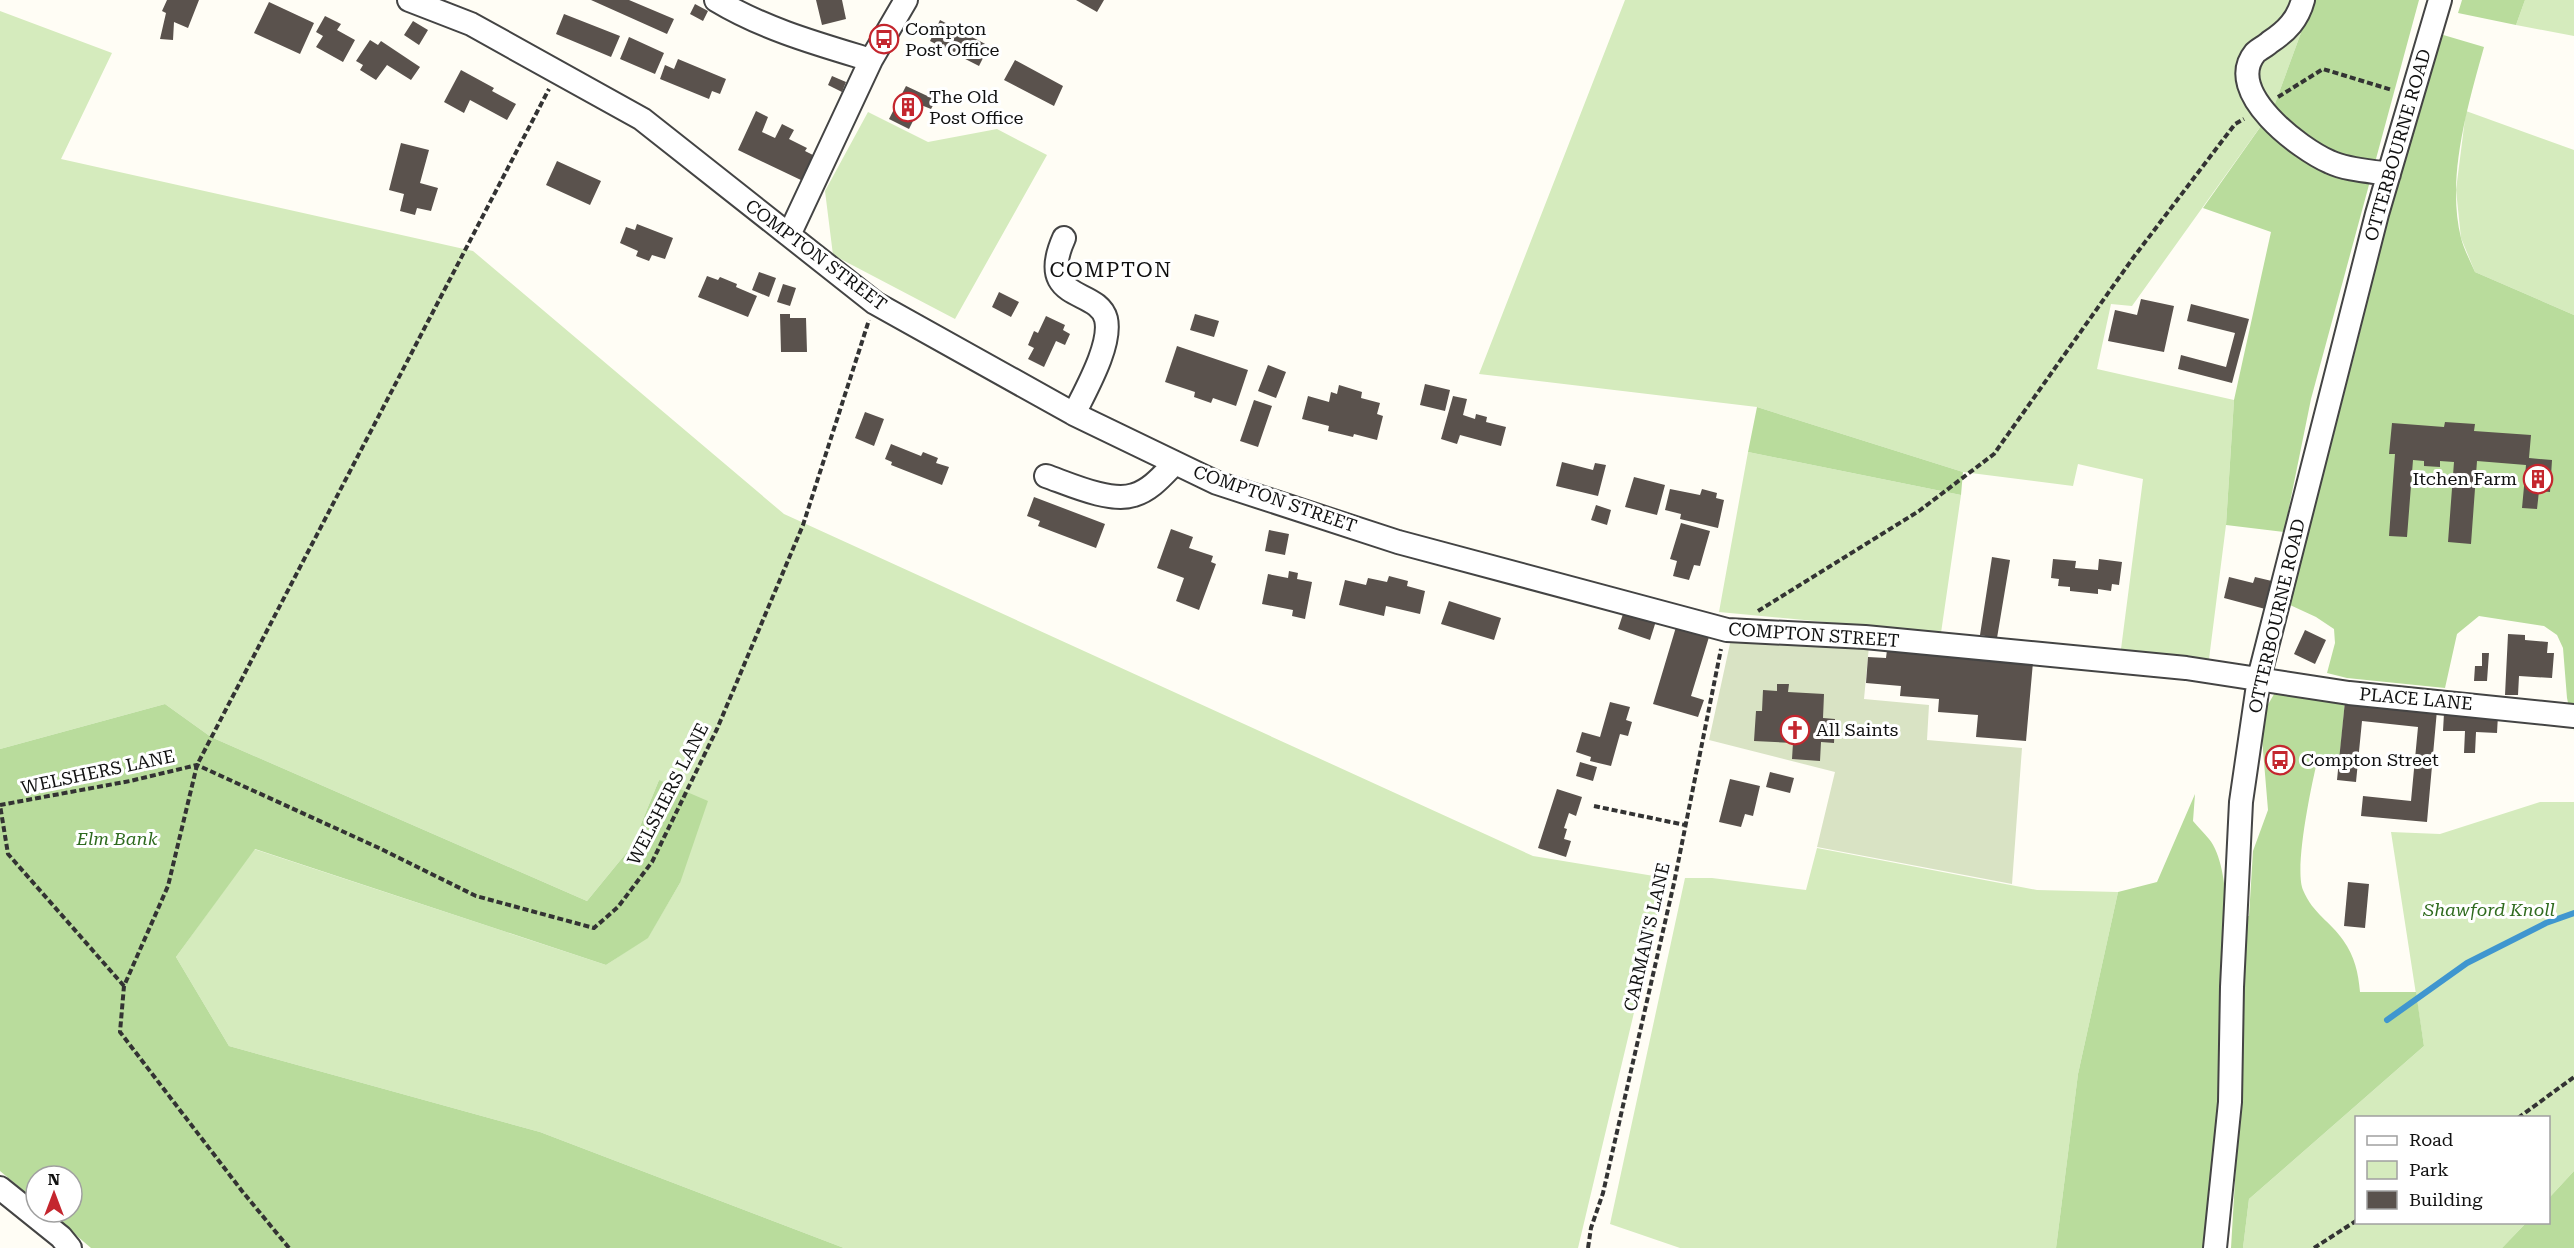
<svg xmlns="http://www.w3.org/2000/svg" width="2574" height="1248" viewBox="0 0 2574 1248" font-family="'Roboto Serif',serif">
<rect width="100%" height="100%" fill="#fffdf5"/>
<path fill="#d5ebbd" d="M1625,0H2313L2273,109L2132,306L2111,304L2097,369L2234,400L2226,525L2209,659L2121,649L2143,479L2078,464L2073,486L1963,472L1757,407L1479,374Z
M2525,0H2574V36L2516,25Z
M0,11L112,53L61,159L473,251L784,514L1533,856L1666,878L1578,1248H844L540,1132L229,1046L176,957L254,849L606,965L648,937L680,883L659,780L632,846L587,901L211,737L165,704L0,749Z
M2466,111L2574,150V315L2475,272L2461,238L2456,190Z
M868,112L928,142L997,129L1047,155L955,319L833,255L825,191Z
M1748,452L1961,495L1941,633L1719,612Z
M2540,802H2574V1171L2549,1198L2548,1118H2356V1222L2526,1223L2502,1248H2243L2249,1199L2424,1046L2391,832L2440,834Z
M1817,848L2037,890L2118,892L2078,1074L2056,1248H1680L1610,1224L1685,878H1712L1806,890Z"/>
<path fill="#b9dc9c" d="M2313,0H2419L2311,399L2284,532L2226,525L2234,400L2271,232L2203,208L2273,109Z
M2462,0H2525L2516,25L2458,13Z
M2440,34L2484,47C2468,105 2446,178 2461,238C2464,249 2470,261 2475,272L2574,315V731L2567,698L2563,648L2557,635L2544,626L2479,616L2457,634L2445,688L2347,678L2327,673L2335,643L2334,629L2316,617L2290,605L2361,328L2377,253Z
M1757,407L1963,472L1961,495L1748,452Z
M2277,689L2345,701L2339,764L2317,762C2311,787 2294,869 2303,890C2313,914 2331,922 2343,940C2355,957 2358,972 2360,992H2416L2424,1046L2249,1199L2243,1248H2231L2238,1130L2205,1248H2056L2078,1074L2118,892L2157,882L2195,794L2193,821C2198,827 2204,833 2209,839C2223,856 2227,895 2225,916H2249L2253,851L2268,810L2262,738L2266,708Z
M165,704L211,737L587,901L632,846L659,780L708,801L680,883L648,938L606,965L255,849L176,957L229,1046L540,1132L844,1248H91L49,1212H72V1176H36V1201L0,1171V749Z
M2574,1171V1248H2502L2526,1223L2548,1222L2549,1198Z"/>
<path fill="#d9e3c4" d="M1731,639L1869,646L1864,699L1929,705L1927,740L2022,748L2012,884L1817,847L1835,772L1709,740Z"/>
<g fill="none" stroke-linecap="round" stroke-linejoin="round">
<path stroke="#3f96cf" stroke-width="6" d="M2387,1020L2467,963L2546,923L2574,913"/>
</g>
<path fill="#5a524d" d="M167,0H199L188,28L174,22L173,40L160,39L166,13L162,11Z
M591,0H629L674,19L667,34Z
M816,0H842L846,19L822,25Z
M1076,0H1104L1097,12Z
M269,2L314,23L300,54L254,33Z
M695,4L708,11L703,21L690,14Z
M564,14L620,36L611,57L556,34Z
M325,16L341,24L337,30L355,40L343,62L316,47L323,36L316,32Z
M940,20L989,46L979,66L930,41Z
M413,21L428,30L419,45L404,35Z
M629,37L664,53L655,74L620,59Z
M370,40L378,45L381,41L420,67L411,80L387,65L376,80L360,70L363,65L356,61Z
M678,59L726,79L720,94L712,91L709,99L660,79L665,65L674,69Z
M1015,60L1063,86L1054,106L1004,80Z
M461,70L494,88L492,91L516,104L507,120L470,100L464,113L444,102Z
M832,76L846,82L842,92L828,85Z
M906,86L936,100L931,109L921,105L909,129L889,119Z
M756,111L768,117L762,132L775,138L782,124L794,130L789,139L807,148L805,151L815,156L803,181L738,150Z
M401,143L429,150L420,183L438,188L431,211L417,208L415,215L400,211L404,194L389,190Z
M557,161L601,181L590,205L546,185Z
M637,224L673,238L665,259L652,255L649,261L636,256L638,251L620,243L626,227L635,230Z
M759,272L776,278L769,297L752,290Z
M707,276L718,280L720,277L737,284L736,287L757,296L748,317L698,297Z
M783,284L796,288L790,306L777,302Z
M999,292L1019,302L1011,317L992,307Z
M2141,299L2174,306L2164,352L2108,341L2115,310L2137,315Z
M2191,304L2249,319L2232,383L2178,369L2181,355L2226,367L2235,333L2187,321Z
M780,314H790V318H806L807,352H781Z
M1195,314L1219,321L1214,337L1190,330Z
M1046,316L1065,325L1063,330L1070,334L1065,345L1056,341L1044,367L1028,359L1034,348L1028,345L1034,331L1038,333Z
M1177,346L1248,370L1236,406L1213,398L1211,403L1194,397L1195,392L1165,382Z
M1268,365L1286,372L1276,398L1258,391Z
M1425,384L1450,390L1445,411L1420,405Z
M1339,385L1362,392L1361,398L1380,403L1377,414L1383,416L1377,440L1354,434L1353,437L1328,431L1329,426L1302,419L1308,396L1329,402L1331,392L1337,394Z
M1453,396L1467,399L1463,415L1475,419L1476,414L1487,417L1486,422L1506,427L1501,446L1460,435L1457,444L1441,439Z
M1254,400L1272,406L1258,447L1240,441Z
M865,412L884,419L874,446L855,438Z
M2445,422L2475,424L2474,431L2531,435L2529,458L2552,460L2550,492L2539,491L2537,509L2522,508L2526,465L2477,461L2471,544L2448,542L2454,462L2440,461V467L2424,466V461L2413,460L2407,537L2389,536L2395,454H2389L2392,423L2444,427Z
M891,444L921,456L923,452L938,458L936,463L949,467L942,485L891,465L892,462L885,459Z
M1562,462L1593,470L1595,463L1606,465L1598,496L1556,486Z
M1634,477L1665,485L1657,515L1625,507Z
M1670,489L1700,495L1702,489L1717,493L1716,498L1724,500L1718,528L1680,519L1681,514L1665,510Z
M1034,497L1105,524L1096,548L1038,526L1040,521L1027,516Z
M1596,505L1611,510L1607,525L1591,520Z
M1681,523L1710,531L1700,566L1694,565L1689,580L1673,576L1677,561L1670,559Z
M1171,529L1193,537L1189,548L1213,556L1211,562L1216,564L1199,610L1176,601L1184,578L1157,568Z
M1269,530L1289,534L1285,555L1265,551Z
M1992,557L2010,560L1997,638L1980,635Z
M2053,559L2076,561L2075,568L2098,570L2099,559L2122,562L2119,585L2112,584L2111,591L2098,589V594L2070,591V587L2058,586L2059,579L2051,578Z
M1289,571L1298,573L1297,579L1312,582L1305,619L1292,616L1293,610L1262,604L1268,574L1288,578Z
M1389,576L1408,581L1407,586L1425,591L1420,614L1386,606L1384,616L1339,605L1345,580L1366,585L1368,578L1387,582Z
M2229,577L2253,583L2255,577L2276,582L2269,610L2224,598Z
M1449,601L1501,618L1494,640L1441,624Z
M1624,611L1656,621L1650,640L1618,629Z
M1676,627L1709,637L1691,696L1704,700L1698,717L1653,704Z
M2305,630L2326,640L2315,664L2294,654Z
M2508,634L2525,635V640L2548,642L2547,653H2554L2552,678L2519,676L2518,695H2505Z
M1887,650L2033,662L2026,741L1976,737L1978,715L1938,712L1939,699L1900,696L1901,686L1866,683L1868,657L1886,658Z
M2482,653H2489L2487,681H2474L2475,666H2482Z
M1777,684H1789L1788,692L1824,694L1823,718L1835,719L1834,743L1821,742L1820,761L1792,759L1793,743L1754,741L1756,711H1762L1763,690L1777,691Z
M2345,701L2437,710L2427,822L2361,816L2363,796L2411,801L2418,727L2362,721L2356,782L2337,780Z
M1610,702L1630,707L1626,720L1632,722L1628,736L1620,734L1611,766L1590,761L1591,757L1576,752L1582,732L1600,737Z
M2444,713L2498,715L2497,733L2476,732L2475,753H2464L2465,731H2443Z
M1580,762L1597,767L1593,781L1576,776Z
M1770,772L1794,778L1790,793L1766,787Z
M1730,779L1760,786L1753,816L1745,814L1741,827L1719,822Z
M1557,789L1582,797L1576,816L1569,813L1564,828L1567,829L1564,839L1571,841L1566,857L1538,848Z
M2348,882L2369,884L2365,928L2344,926Z"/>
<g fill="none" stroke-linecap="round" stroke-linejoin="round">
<g stroke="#444" stroke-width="26">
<path id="minor" d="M409,0L471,24L642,119L875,303L1074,414L1217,483L1398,542L1727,630L1865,637L2186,668L2349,693L2574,716
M716,0C764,29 818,44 871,60
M2303,0C2298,19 2287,31 2270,42C2266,46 2259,49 2255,53C2223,92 2300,149 2330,162C2347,170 2370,171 2389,174
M789,235L871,60L906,0
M1064,238C1035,303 1098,287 1106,319C1112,345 1085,391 1074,414
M1046,476C1069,484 1110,503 1134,495C1151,490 1163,475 1175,463
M0,1188L61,1237L70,1248
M2215,1248L2230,1102L2232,987L2241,802L2259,678L2377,214L2440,0"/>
</g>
<path stroke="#333" stroke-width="4" stroke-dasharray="6 3" stroke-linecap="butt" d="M2278,97L2323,69L2392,90
M1758,611L1919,511L1994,454L2133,258L2235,124L2244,119
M1594,806L1685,825
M124,986L8,854L0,805L130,781L197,765L379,848L476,896L594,928L618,907L652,862L717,729L803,525L869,320
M2518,1118L2574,1077
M289,1248L242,1191L120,1032L124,986L168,886L197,765L549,89
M1588,1248L1591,1228L1603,1193L1674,883L1721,649
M2314,1248L2356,1221"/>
<use href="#minor" stroke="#fff" stroke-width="22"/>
</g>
<defs>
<g id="bus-ring" transform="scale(1.5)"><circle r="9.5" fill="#fff" stroke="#c4262e" stroke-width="1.5"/><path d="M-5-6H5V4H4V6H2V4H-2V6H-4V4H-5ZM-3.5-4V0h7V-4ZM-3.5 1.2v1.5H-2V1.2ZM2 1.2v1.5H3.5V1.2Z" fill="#c4262e"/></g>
<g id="building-ring" transform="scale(1.5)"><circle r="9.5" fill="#fff" stroke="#c4262e" stroke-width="1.5"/><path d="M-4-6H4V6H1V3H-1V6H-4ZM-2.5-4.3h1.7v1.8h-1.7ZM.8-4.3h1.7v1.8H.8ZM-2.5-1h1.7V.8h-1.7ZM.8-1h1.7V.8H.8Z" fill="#c4262e"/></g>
<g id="church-ring" transform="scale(1.5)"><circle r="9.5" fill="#fff" stroke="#c4262e" stroke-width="1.5"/><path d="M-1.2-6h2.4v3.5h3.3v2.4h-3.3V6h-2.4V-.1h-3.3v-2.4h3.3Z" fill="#c4262e"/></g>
</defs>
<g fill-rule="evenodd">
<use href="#bus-ring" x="884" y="39"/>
<use href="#building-ring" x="908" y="107"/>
<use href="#building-ring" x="2538" y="479"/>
<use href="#church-ring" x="1795" y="730"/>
<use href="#bus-ring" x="2280" y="760"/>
</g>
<g text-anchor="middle" stroke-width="6" stroke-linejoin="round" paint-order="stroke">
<g font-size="18" fill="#111" stroke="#fff" text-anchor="start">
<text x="905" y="35">Compton<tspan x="905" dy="21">Post Office</tspan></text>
<text x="929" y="103">The Old<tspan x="929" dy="21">Post Office</tspan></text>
<text x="2517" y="485" text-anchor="end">Itchen Farm</text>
<text x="1816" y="736">All Saints</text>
<text x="2301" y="766">Compton Street</text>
</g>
<g font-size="18" fill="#111" stroke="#fff">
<text transform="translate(2398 145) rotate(-74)" y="6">OTTERBOURNE ROAD</text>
<text transform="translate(816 255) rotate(37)" y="6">COMPTON STREET</text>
<text transform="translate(1275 499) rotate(19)" y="6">COMPTON STREET</text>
<text transform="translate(2277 616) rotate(-77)" y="6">OTTERBOURNE ROAD</text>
<text transform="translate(1814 635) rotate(4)" y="6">COMPTON STREET</text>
<text transform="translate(2416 699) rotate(5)" y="6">PLACE LANE</text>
<text transform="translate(98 772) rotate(-12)" y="6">WELSHERS LANE</text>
<text transform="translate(668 794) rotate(-63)" y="6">WELSHERS LANE</text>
<text transform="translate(1647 937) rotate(-77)" y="6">CARMAN'S LANE</text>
</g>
<g font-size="18" font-style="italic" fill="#2f6b1f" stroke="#fff">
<text x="117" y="845">Elm Bank</text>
<text x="2489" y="916">Shawford Knoll</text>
</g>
<g font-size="21" letter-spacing="1.5" fill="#111" stroke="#fff">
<text x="1111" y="277">COMPTON</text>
</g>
</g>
<rect x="2355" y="1116" width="195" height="108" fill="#ffffff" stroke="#a0a0a0" stroke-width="1.5"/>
<rect x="2367" y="1136" width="30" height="9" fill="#ffffff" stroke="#a0a0a0" stroke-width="1.5"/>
<text x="2409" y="1146" font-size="18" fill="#111111">Road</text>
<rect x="2367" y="1161" width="30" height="18" fill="#d5ebbd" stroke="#a0a0a0" stroke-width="1.5"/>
<text x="2409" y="1176" font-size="18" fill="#111111">Park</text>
<rect x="2367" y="1191" width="30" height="18" fill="#5a524d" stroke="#a0a0a0" stroke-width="1.5"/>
<text x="2409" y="1206" font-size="18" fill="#111111">Building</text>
<g transform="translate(54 1194)"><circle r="28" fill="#ffffff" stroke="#a0a0a0" stroke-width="1.5"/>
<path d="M0-4.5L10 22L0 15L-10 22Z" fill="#c4262e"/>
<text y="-9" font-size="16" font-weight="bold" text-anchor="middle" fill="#111111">N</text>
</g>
</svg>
